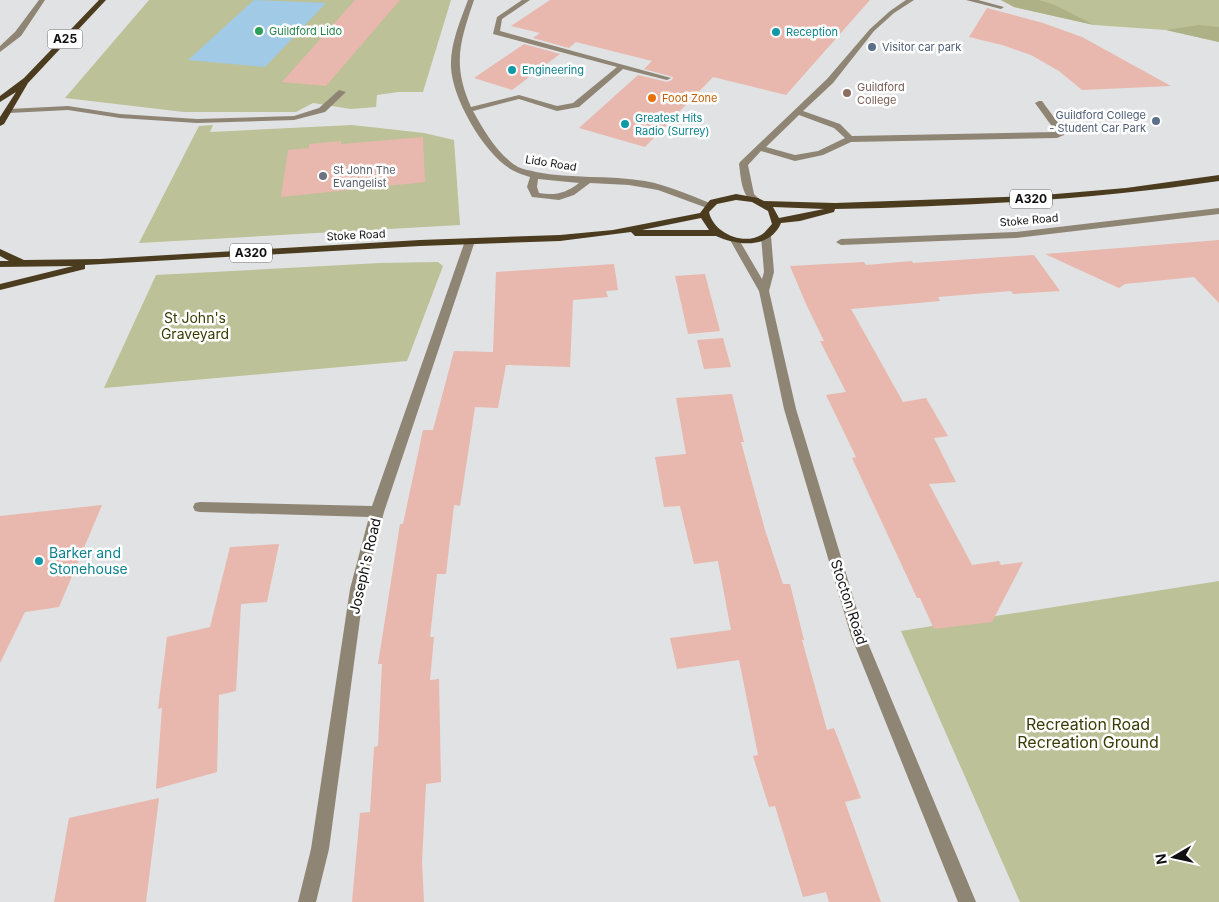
<svg xmlns="http://www.w3.org/2000/svg" width="1219" height="902" viewBox="0 0 1219 902" font-family="Inter,sans-serif">
<rect width="100%" height="100%" fill="#e1e2e3"/>
<path fill="#bdc197" d="M149,0H451L423,92H398L377,95L376,107L351,109L313,103L296,112H184L65,98Z
M1001,0H1219V42L1166,30L1094,25L1014,7Z
M213,125L210,132L352,125L424,133L454,140L460,225L139,243L199,126Z
M438,262L443,266L407,361L104,388L156,275L380,263Z
M1219,581V902H1020L901,631Z"/>
<path fill="#aeb186" d="M1001,0H1039L1055,5L1094,25L1014,7Z
M1199,25L1219,27V42L1166,30Z"/>
<path fill="#a0cae5" d="M254,0L326,3L265,67L188,60Z"/>
<path fill="#e8b7ad" d="M355,0H400L326,86L282,82Z
M550,0H870L786,95L713,77L645,147L579,128L638,75L667,82L672,80L673,77L644,69L652,61L576,42L569,48L533,38L540,33L511,26Z
M987,8L1043,23L1082,37L1171,86L1082,90L1059,71L1031,55L1002,45L969,37Z
M524,44L560,54L512,90L474,78Z
M423,137L425,182L281,197L288,150L309,148V144L341,141V144Z
M1219,240V303L1194,277L1125,284L1119,288L1045,254Z
M1034,255L1060,291L1013,294L1011,291L938,297L940,301L851,309L903,402L926,398L948,436L934,438L956,482L929,484L972,565L999,561L1001,565L1023,562L992,622L934,629L920,598H917L852,458L856,457L826,395L846,392L820,341H824L806,304L790,266L864,262L866,265L912,261L913,263Z
M614,264L618,290L606,291L608,297L573,300L570,367L506,365L498,408L475,407L460,506L454,505L446,574H437L430,637H434L430,680L439,679L441,782L426,784L422,862L424,902H352L360,813L370,812L374,747L378,746L382,664H378L400,524H403L423,430H433L454,351L493,352L496,272Z
M705,274L720,331L688,334L675,276Z
M723,338L731,367L704,369L697,340Z
M732,394L744,442H741L765,530L783,584H790L804,640H802L827,730L834,728L861,798L845,802L881,902H829L826,892L803,897L775,806L769,807L753,756L758,755L739,660L677,669L670,638L731,630L718,561L694,564L680,506L664,507L655,457L686,454L676,398Z
M102,505L59,607L25,612L0,663V516Z
M279,544L267,602L241,604L236,691L219,695L217,772L156,789L162,708L158,709L167,637L210,627L230,547Z
M159,798L146,902H54L69,818Z"/>
<g fill="none" stroke-linecap="round" stroke-linejoin="round">
<path fill="#8f8575" fill-rule="evenodd" d="M39,0H45L21,36L0,52V46L15,32Z
M468,0H474C460,42 452,64 471,107L519,95L557,106L573,103L617,67L493,34L497,17L522,0H530L502,19L500,31L671,78L667,80L623,69L579,107L557,111L519,99L473,111C484,131 498,155 518,167C524,170 530,170 536,172C572,179 608,175 645,181C668,185 691,196 713,204V208H707L658,190L629,185L590,183L574,195L559,200L532,197L527,187L530,177C524,175 517,173 512,170C484,154 452,98 451,67C450,45 460,21 468,0ZM538,179L579,183C566,193 555,196 539,193L537,187Z
M906,0H914L894,13L874,31L833,83L803,111L840,124L852,136L1056,132L1035,103L1039,101H1042L1064,131V135L1057,138L851,142L823,155L795,161L761,151L748,165L754,194L760,200L755,203C741,197 741,177 739,164L740,162L827,79L870,29L890,11ZM799,115L834,128L845,138L818,151L795,155L766,147Z
M966,0H978L1004,7L1001,9Z
M339,90L346,92L325,112L294,120L197,123L120,118L68,110L9,113L5,111L9,109L68,106L120,114L197,119L294,116L319,108Z
M1219,208V214L1015,238L841,245L836,242L841,239L1015,232Z
M766,233L771,236L774,272L769,291L796,409L865,636L976,902H958L851,636L784,409L759,291L730,240L732,238H738L762,279L764,272L761,236Z
M470,238L475,241L384,512L364,589L329,849L316,902H298L311,849L350,589L369,517L200,512L195,511L193,507L195,503L200,502L372,506L465,241Z"/>
<path fill="#4c3c1f" fill-rule="evenodd" d="M99,0H106L28,83L4,124L0,126V117L16,92L0,102V96L24,78Z
M1219,175V181C1092,200 964,206 835,209L834,212L800,221L781,223C770,249 738,246 716,236H635L631,232L560,241L420,246L85,265V269L0,290V284L73,266L0,267V261H9L0,256V249L24,260L100,259L420,240L560,235L613,230L700,213L710,200L736,194L758,198L764,201L835,203L1032,196L1126,188ZM736,200L752,202L768,211L772,224C769,227 765,233 761,235C742,246 713,232 709,212L717,204ZM773,207L824,209L779,218ZM701,218L709,230H642Z"/>
</g>
<circle fill="#2e9e5b" stroke="#fff" stroke-width="2" cx="259" cy="31" r="5"/>
<g fill="#0f9aa8" stroke="#fff" stroke-width="2">
<circle cx="776" cy="32" r="5"/>
<circle cx="512" cy="70" r="5"/>
<circle cx="625" cy="124" r="5"/>
<circle cx="39" cy="561" r="5"/>
</g>
<g fill="#5c6f8a" stroke="#fff" stroke-width="2">
<circle cx="872" cy="47" r="5"/>
<circle cx="1156" cy="121" r="5"/>
</g>
<circle fill="#8d6e63" stroke="#fff" stroke-width="2" cx="847" cy="93" r="5"/>
<circle fill="#e8710a" stroke="#fff" stroke-width="2" cx="652" cy="98" r="5"/>
<circle fill="#6b7280" stroke="#fff" stroke-width="2" cx="323" cy="176" r="5"/>
<g text-anchor="middle" stroke-width="5" stroke-linejoin="round" paint-order="stroke">
<g font-size="11" fill="#27864d" stroke="#fff" text-anchor="start">
<text x="269" y="35">Guildford Lido</text>
</g>
<g font-size="11" fill="#0d838f" stroke="#fff" text-anchor="start">
<text x="786" y="36">Reception</text>
<text x="522" y="74">Engineering</text>
<text x="635" y="122">Greatest Hits<tspan x="635" dy="13">Radio (Surrey)</tspan></text>
</g>
<g font-size="11" fill="#4e5e75" stroke="#fff" text-anchor="start">
<text x="882" y="51">Visitor car park</text>
<text x="1146" y="119" text-anchor="end">Guildford College<tspan x="1146" dy="13">- Student Car Park</tspan></text>
</g>
<g font-size="11" fill="#785e54" stroke="#fff" text-anchor="start">
<text x="857" y="91">Guildford<tspan x="857" dy="13">College</tspan></text>
</g>
<g font-size="11" fill="#c56008" stroke="#fff" text-anchor="start">
<text x="662" y="102">Food Zone</text>
</g>
<g font-size="11" fill="#101011" stroke="#fff">
<text transform="translate(551 163) rotate(9)" y="4">Lido Road</text>
<text transform="translate(1029 220) rotate(-5)" y="4">Stoke Road</text>
<text transform="translate(356 235) rotate(-3)" y="4">Stoke Road</text>
</g>
<g font-size="11" fill="#5b616d" stroke="#fff" text-anchor="start">
<text x="333" y="174">St John The<tspan x="333" dy="13">Evangelist</tspan></text>
</g>
<g fill="#fff" stroke="#585858" stroke-width="1">
<rect x="47.5" y="29.5" width="35" height="19" rx="4"/>
<rect x="1010" y="189.5" width="42" height="19" rx="4"/>
<rect x="230" y="243.5" width="42" height="19" rx="4"/>
</g>
<g font-size="12" font-weight="bold" fill="#101011">
<text x="65" y="43">A25</text>
<text x="1031" y="203">A320</text>
<text x="251" y="257">A320</text>
</g>
<g font-size="14" fill="#3a3b05" stroke="#fff">
<text x="195" y="323">St John's<tspan x="195" dy="16">Graveyard</tspan></text>
</g>
<g font-size="14" fill="#0d838f" stroke="#fff" text-anchor="start">
<text x="49" y="558">Barker and<tspan x="49" dy="16">Stonehouse</tspan></text>
</g>
<g font-size="14" fill="#101011" stroke="#fff">
<text transform="translate(365 566) rotate(-77)" y="5">Joseph's Road</text>
<text transform="translate(849 602) rotate(72)" y="5">Stocton Road</text>
</g>
<g font-size="16" fill="#3a3b05" stroke="#fff">
<text x="1088" y="730">Recreation Road<tspan x="1088" dy="18">Recreation Ground</tspan></text>
</g>
</g>
<g transform="translate(1174 857) rotate(261)" stroke="#ffffff" stroke-width="4" paint-order="stroke">
<path d="M0-4L9 19L0 12L-9 19Z" fill="#101011"/>
<text y="-8" font-size="14" font-weight="bold" text-anchor="middle" fill="#101011">N</text>
</g>
</svg>
